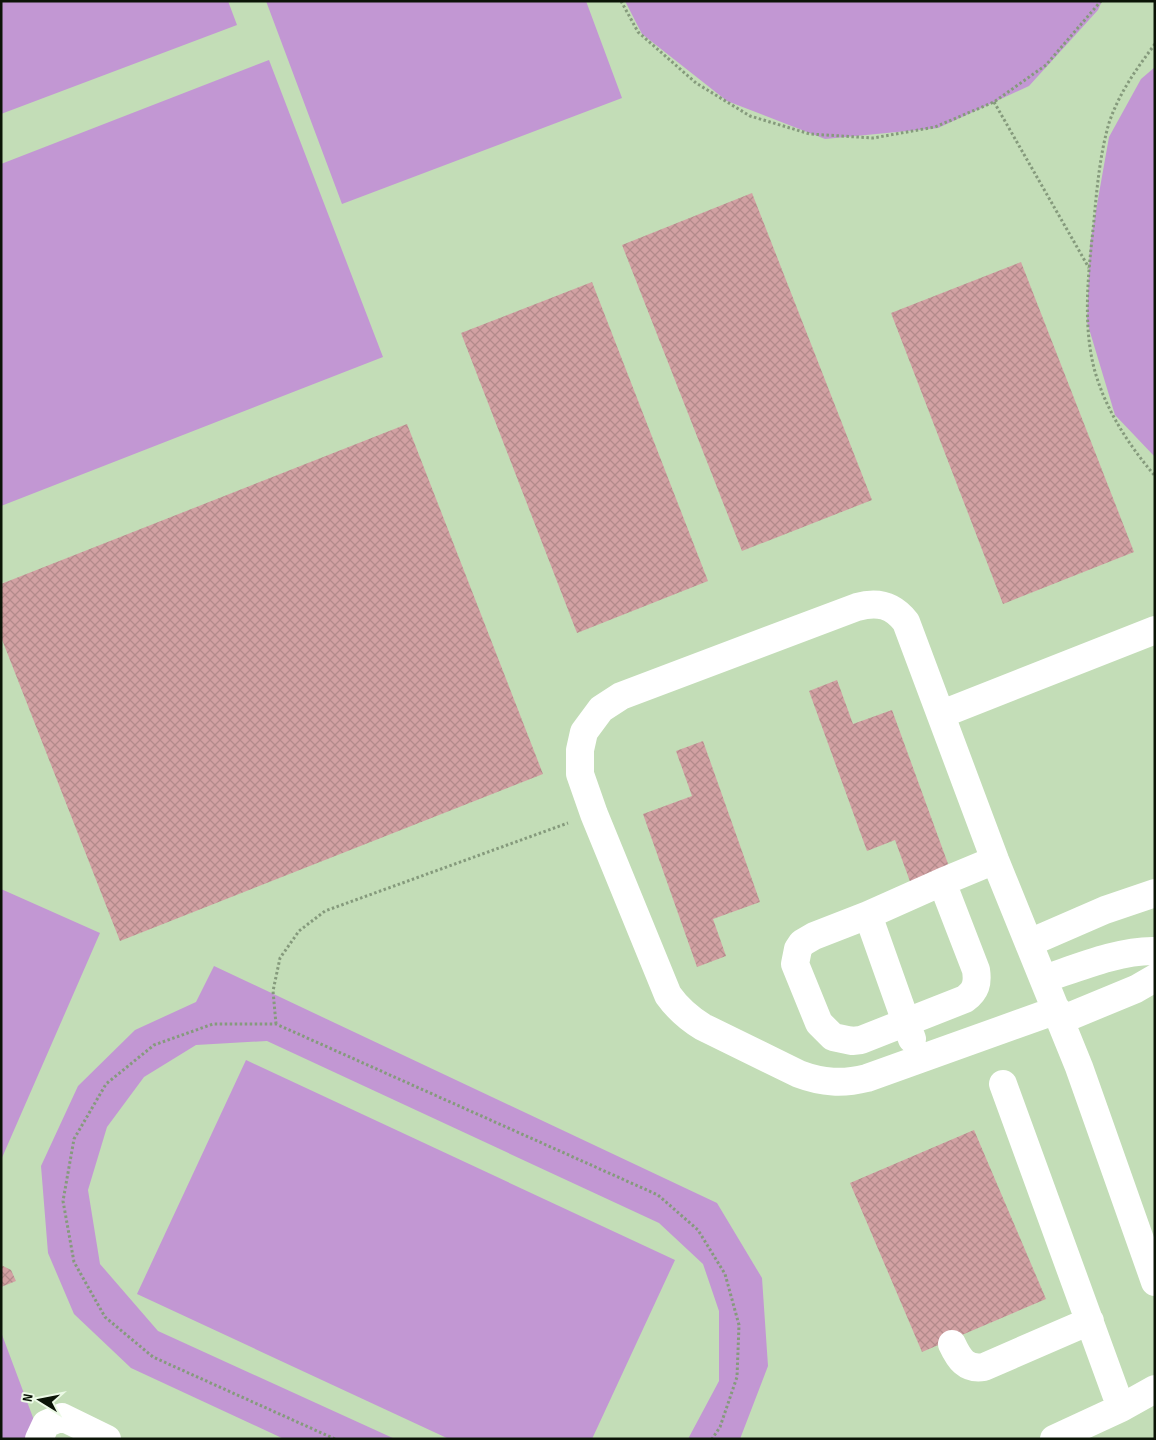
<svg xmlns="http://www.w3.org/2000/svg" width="1156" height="1440" viewBox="0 0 1156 1440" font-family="'Sofia Sans Condensed',sans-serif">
<defs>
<pattern id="building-cross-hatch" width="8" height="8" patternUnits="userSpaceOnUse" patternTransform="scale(1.25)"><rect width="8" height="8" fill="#d2a1a3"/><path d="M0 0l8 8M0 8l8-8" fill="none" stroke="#b38a8b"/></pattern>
</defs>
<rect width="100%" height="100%" fill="#c3ddb7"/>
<path fill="#c297d3" d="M1,1H228L237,25L1,114Z
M266,1H586L622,98L342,204Z
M625,1H1102L1098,10L1029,86L938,128L825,139L727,101L642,34Z
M269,60L383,357L1,506V164Z
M1155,67V457L1115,415L1087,322L1090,244L1109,137L1141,79Z
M1,889L100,933L1,1160Z
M214,966L717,1203L762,1278L768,1366L740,1439H688L719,1381V1311L703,1264L659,1223L267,1041L196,1045L144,1077L107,1127L88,1190L100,1264L158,1331L395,1439H284L131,1368L74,1314L48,1253L41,1166L78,1086L135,1030L196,1002Z
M246,1060L675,1260L592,1439H449L137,1294Z
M1,1332L41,1439H1Z"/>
<path fill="url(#building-cross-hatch)" d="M752,193L872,500L742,551L622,245Z
M1021,262L1134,552L1003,604L891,313Z
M592,282L708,581L577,633L461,333Z
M407,424L543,774L120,941L1,637V584Z
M837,680L853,724L892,710L951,872L912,887L895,840L867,851L809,691Z
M703,741L760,902L713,919L726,956L697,967L643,814L692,796L676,751Z
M974,1130L1046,1299L922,1352L850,1183Z
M1,1265L11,1270L16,1281L1,1287Z"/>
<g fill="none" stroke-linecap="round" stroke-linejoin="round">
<path stroke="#859a7c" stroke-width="3" stroke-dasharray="2.5 2.5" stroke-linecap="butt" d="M621,1L638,32L696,83L750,116L810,134L873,138L935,127L994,102L1046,65L1101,1
M1155,44C1137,68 1119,93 1109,123C1100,154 1097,187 1094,220C1089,268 1082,320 1094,368C1105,409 1128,444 1155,476
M994,102L1089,268
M276,1024L273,991L280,958L299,931L325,911L568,823
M335,1439L153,1357L105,1317L74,1262L63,1201L74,1139L106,1084L154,1045L213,1024H276L658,1195L698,1230L725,1274L739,1325L737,1377L720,1427L712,1439"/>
<path stroke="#fff" stroke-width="28" d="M942,714L1155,630
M942,882L976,970C978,983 976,991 965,999L861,1040L852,1041L833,1037L819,1023L795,964L798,949L802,943L814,936L868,915Z
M942,882L995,860
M868,915L912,1039
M1029,943L1105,910L1155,893
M1044,979C1077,968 1120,950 1155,951
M1057,1010L867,1078C843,1084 823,1083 799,1074L703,1027C688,1018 678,1009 668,995L594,814L580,774V750L584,732L601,709L621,696L857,607C878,601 893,605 906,622L995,860L1079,1067L1155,1282
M1061,1020L1136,989L1155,978
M1003,1084L1121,1408
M952,1344C959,1359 966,1370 984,1367L1090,1321
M39,1439L46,1424L62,1417L107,1439
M1054,1439L1121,1408L1155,1389"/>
</g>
<rect width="1156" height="1440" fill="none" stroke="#0b1407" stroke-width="5"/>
<g transform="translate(40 1400) rotate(280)" stroke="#ecfae6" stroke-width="4" paint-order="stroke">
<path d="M0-4L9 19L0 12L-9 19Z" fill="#0b1407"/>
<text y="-8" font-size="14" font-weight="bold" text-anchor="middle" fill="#0b1407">N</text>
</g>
</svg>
